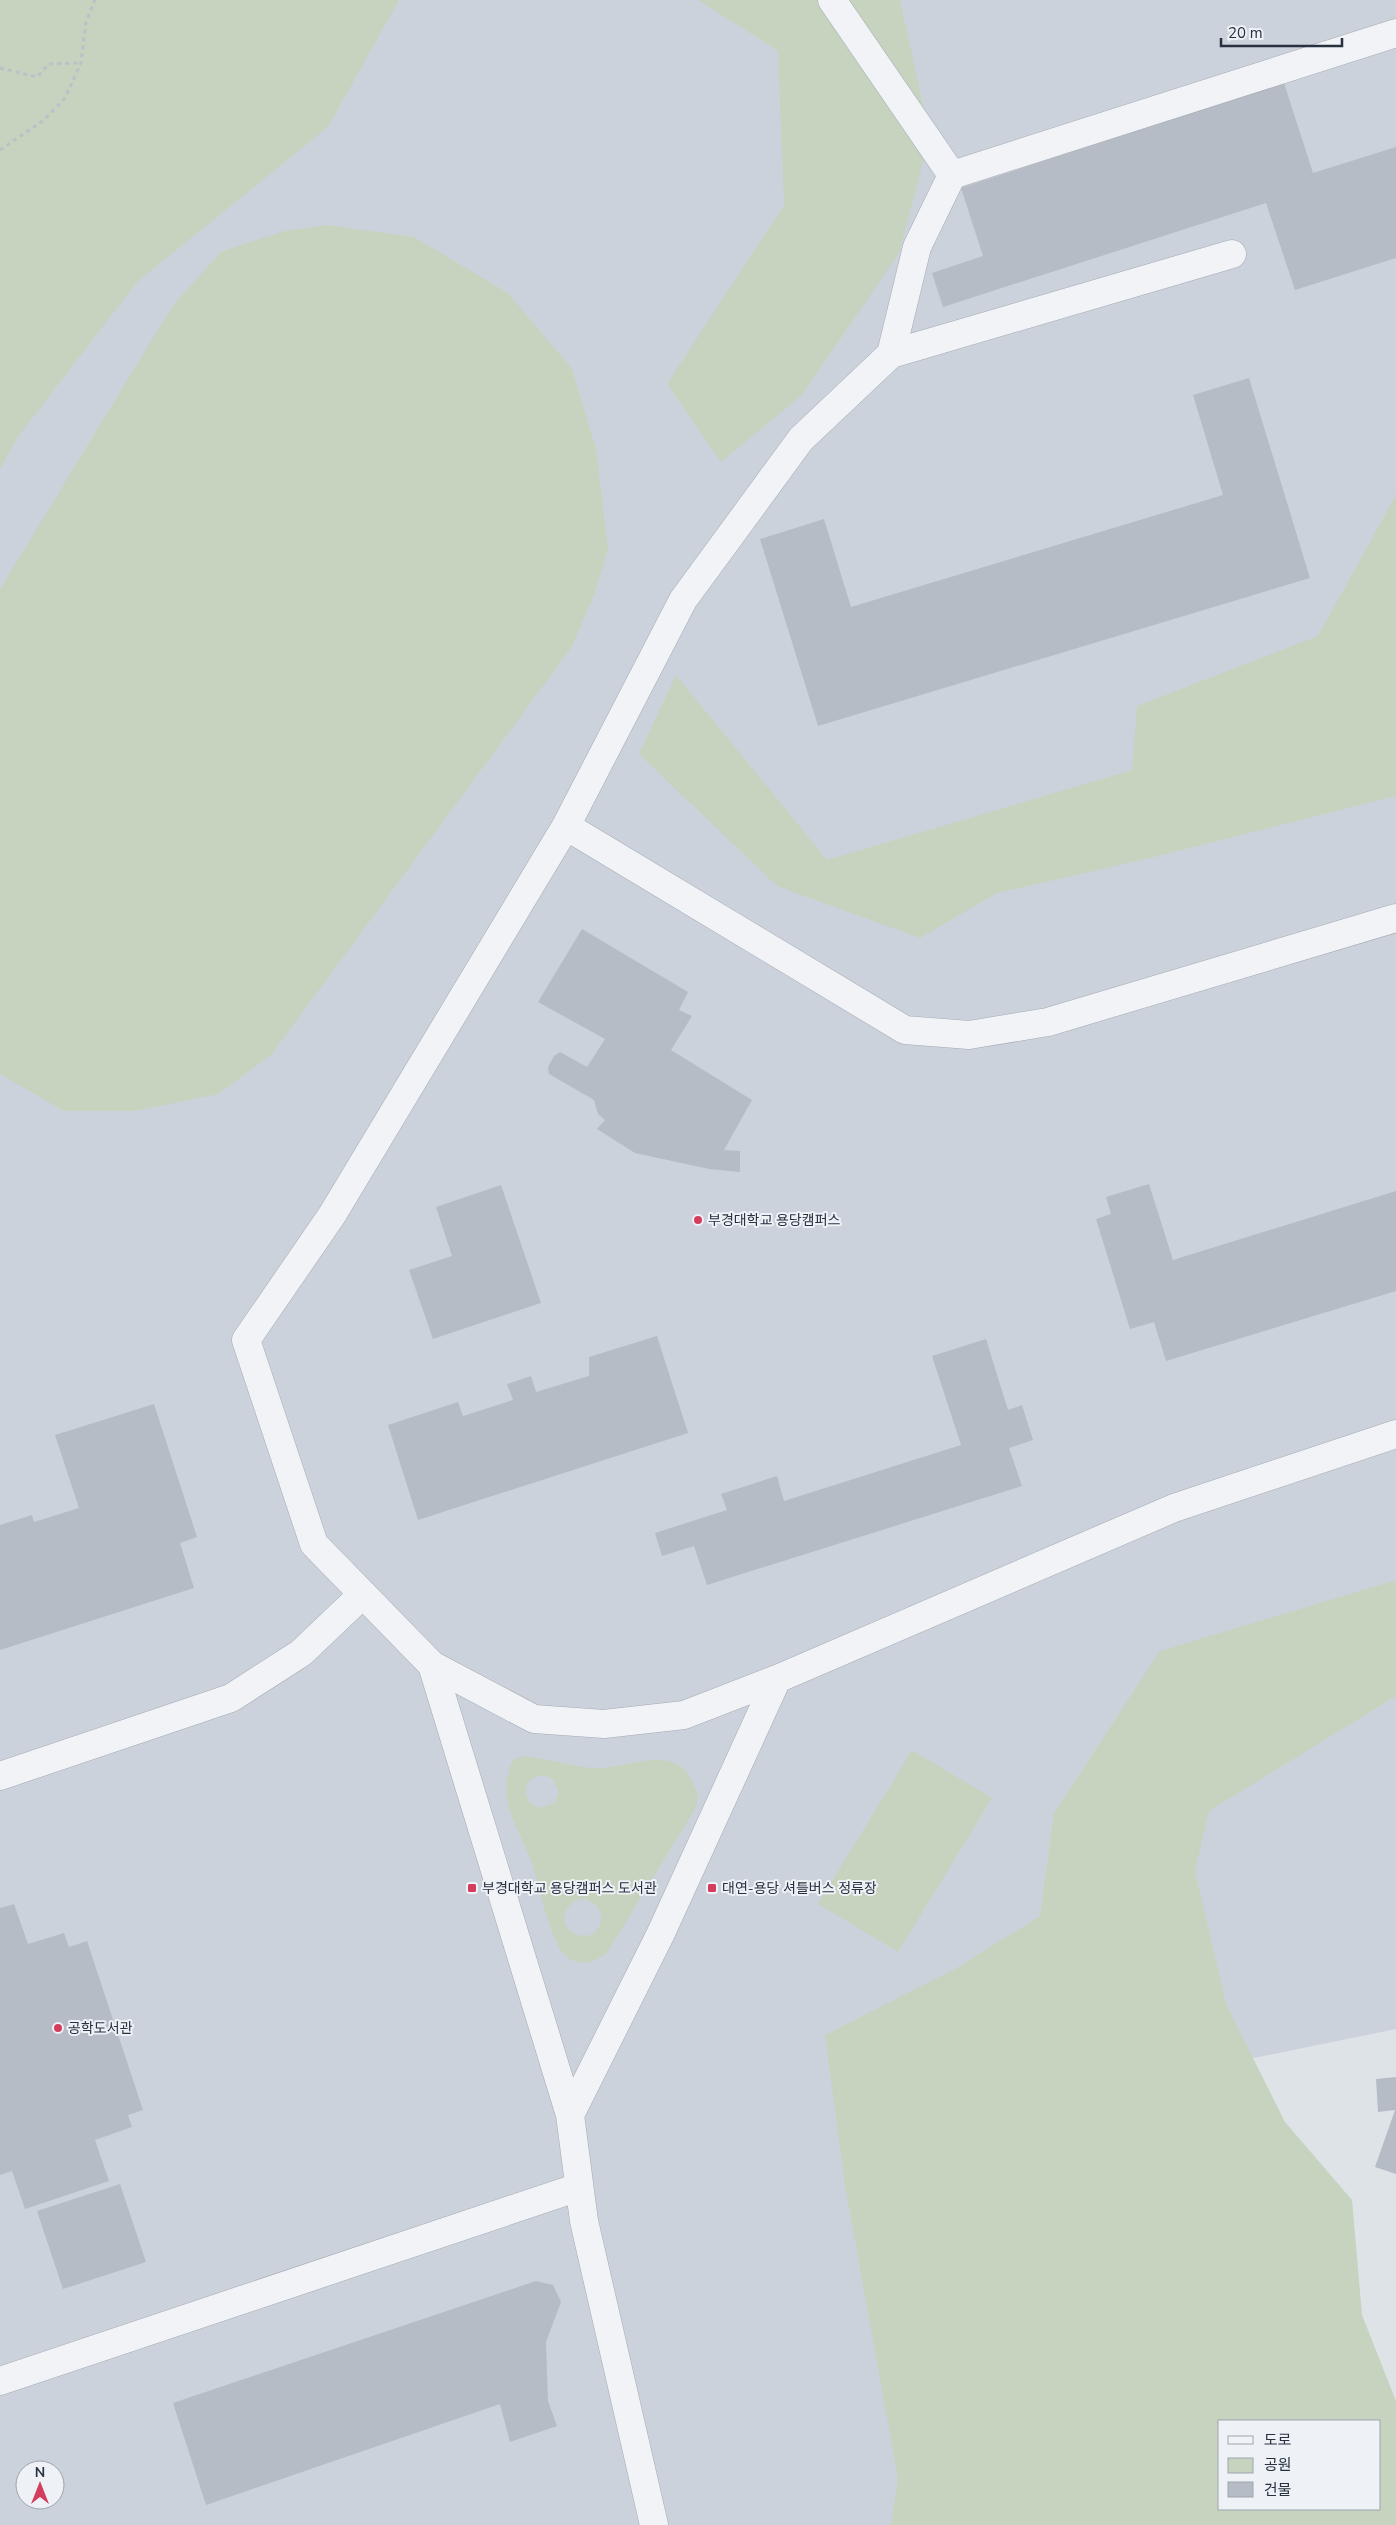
<svg xmlns="http://www.w3.org/2000/svg" width="1396" height="2525" viewBox="0 0 1396 2525" font-family="'Nunito Sans','Noto Sans KR',sans-serif">
<rect width="100%" height="100%" fill="#dee3e8"/>
<path fill="#ccd2db" fill-rule="evenodd" d="M365,0H1396V2029L990,2112L998,2525H0V411ZM25,2470H55V2500H25Z"/>
<path fill="#c5d3bf" fill-rule="evenodd" d="M0,0H399L328,127L137,282L17,438L0,469Z
M698,0H900L930,136L899,253L802,395L721,462L667,384L784,205L778,51Z
M326,225L414,237L508,293L572,369L596,449L608,549L594,595L571,648L271,1055L218,1094L136,1111H64L0,1074V589L173,305L222,251L285,231Z
M1396,495V796L1150,858L997,893L920,938L777,886L639,754L676,675L827,860L1132,770L1137,706L1318,636Z
M1393,1581L1396,1586V1696L1209,1811L1195,1871L1226,2004L1285,2122L1352,2200L1362,2315L1396,2401V2525H891L898,2479L845,2185L825,2035L955,1969L1040,1916L1054,1813L1160,1651ZM1220,2421H1380V2509H1220Z
M912,1750L992,1798L898,1952L818,1904Z
M526,1756C547,1759 581,1769 602,1768C632,1766 675,1744 692,1781C698,1794 699,1795 695,1809L607,1953C594,1962 583,1967 568,1958C550,1946 538,1878 529,1856C523,1838 512,1823 508,1803C505,1787 506,1773 514,1759ZM541,1775L552,1778L559,1792L555,1802L541,1808C526,1804 521,1791 531,1779ZM579,1899C601,1899 609,1921 592,1935C564,1941 553,1911 579,1899Z"/>
<path fill="#b5bcc6" d="M1284,83L1313,173L1396,147V258L1295,290L1266,203L943,307L932,273L983,256L961,188Z
M1249,378L1310,578L818,726L760,539L824,519L851,607L1223,495L1193,395Z
M582,929L688,992L679,1010L692,1016L671,1050L752,1100L724,1150L740,1151V1172L709,1169L635,1153L597,1129L605,1120L598,1114L594,1100L549,1074L548,1067L554,1056L560,1052L587,1067L605,1039L538,1002Z
M1149,1184L1173,1260L1396,1191V1291L1166,1361L1154,1322L1130,1329L1096,1219L1111,1214L1106,1197Z
M501,1185L541,1303L433,1339L409,1270L452,1256L436,1207Z
M657,1336L688,1433L418,1520L388,1425L458,1402L463,1416L513,1400L507,1384L531,1376L536,1392L589,1376V1357Z
M986,1339L1008,1410L1022,1405L1033,1440L1009,1448L1022,1486L707,1585L694,1546L662,1556L655,1533L727,1510L721,1494L777,1476L784,1501L961,1445L932,1356Z
M154,1404L197,1537L180,1543L194,1588L0,1650V1525L32,1515L34,1522L79,1508L55,1435Z
M14,1904L28,1944L64,1933L69,1947L87,1941L143,2110L128,2115L132,2127L95,2140L109,2181L25,2209L12,2171L0,2175V1908Z
M1396,2077V2174L1375,2167L1395,2110L1378,2112L1376,2079Z
M120,2184L146,2262L63,2289L37,2211Z
M536,2281L553,2285L561,2302L546,2342L548,2401L557,2426L510,2442L500,2404L206,2505L173,2403Z"/>
<g fill="none" stroke-linecap="round" stroke-linejoin="round">
<g stroke="#a3aab2" stroke-width="29">
<path id="minor" d="M832,0L952,175
M891,354L917,247L952,175L1396,33
M566,826L905,1030L969,1035L1048,1022L1396,918
M432,1665L314,1544L246,1340L332,1215L566,826L683,600L801,439L891,354L1232,254
M777,1679L661,1933L570,2115L432,1665L534,1719L604,1724L684,1715L777,1679L1174,1508L1396,1434
M0,1776L231,1698L301,1653L363,1594
M570,2115L584,2221L654,2525
M0,2381L579,2187"/>
</g>
<path stroke="#bcc1c7" stroke-width="3" stroke-dasharray="4 4" stroke-linecap="butt" d="M0,68L37,77L49,64L81,63
M0,150L44,120L65,98L81,63L86,22L95,0"/>
<use href="#minor" stroke="#f1f3f7" stroke-width="28"/>
</g>
<g fill="#d43d5d" stroke="#eef2f6" stroke-width="2">
<circle cx="698" cy="1220" r="5"/>
<rect x="467" y="1883" width="10" height="10" rx="2.5"/>
<rect x="707" y="1883" width="10" height="10" rx="2.5"/>
<circle cx="58" cy="2028" r="5"/>
</g>
<g text-anchor="middle" stroke-width="4" stroke-linejoin="round" paint-order="stroke">
<g font-size="14" fill="#273140" stroke="#eef2f6" text-anchor="start">
<text x="708" y="1225">부경대학교 용당캠퍼스</text>
<text x="482" y="1893">부경대학교 용당캠퍼스 도서관</text>
<text x="722" y="1893">대연-용당 셔틀버스 정류장</text>
<text x="68" y="2033">공학도서관</text>
</g>
</g>
<rect x="1218" y="2420" width="162" height="90" fill="#eef2f6" stroke="#9ea5ad"/>
<rect x="1228" y="2436" width="25" height="8" fill="#f1f3f7" stroke="#9ea5ad"/>
<text x="1264" y="2445" font-size="15" fill="#273140">도로</text>
<rect x="1228" y="2458" width="25" height="15" fill="#c5d3bf" stroke="#9ea5ad"/>
<text x="1264" y="2470" font-size="15" fill="#273140">공원</text>
<rect x="1228" y="2482" width="25" height="15" fill="#b5bcc6" stroke="#9ea5ad"/>
<text x="1264" y="2495" font-size="15" fill="#273140">건물</text>
<g transform="translate(40 2485)"><circle r="24" fill="#eef2f6" stroke="#9ea5ad"/>
<path d="M0-4L9 19L0 12L-9 19Z" fill="#d43d5d"/>
<text y="-8" font-size="14" font-weight="bold" text-anchor="middle" fill="#273140">N</text>
</g>
<path d="M1221 38v8h121v-8" fill="none" stroke="#273140" stroke-width="2.5"/>
<text x="1228" y="38" font-size="15" fill="#273140" stroke="#eef2f6" stroke-width="4" paint-order="stroke">20 m</text>
</svg>
